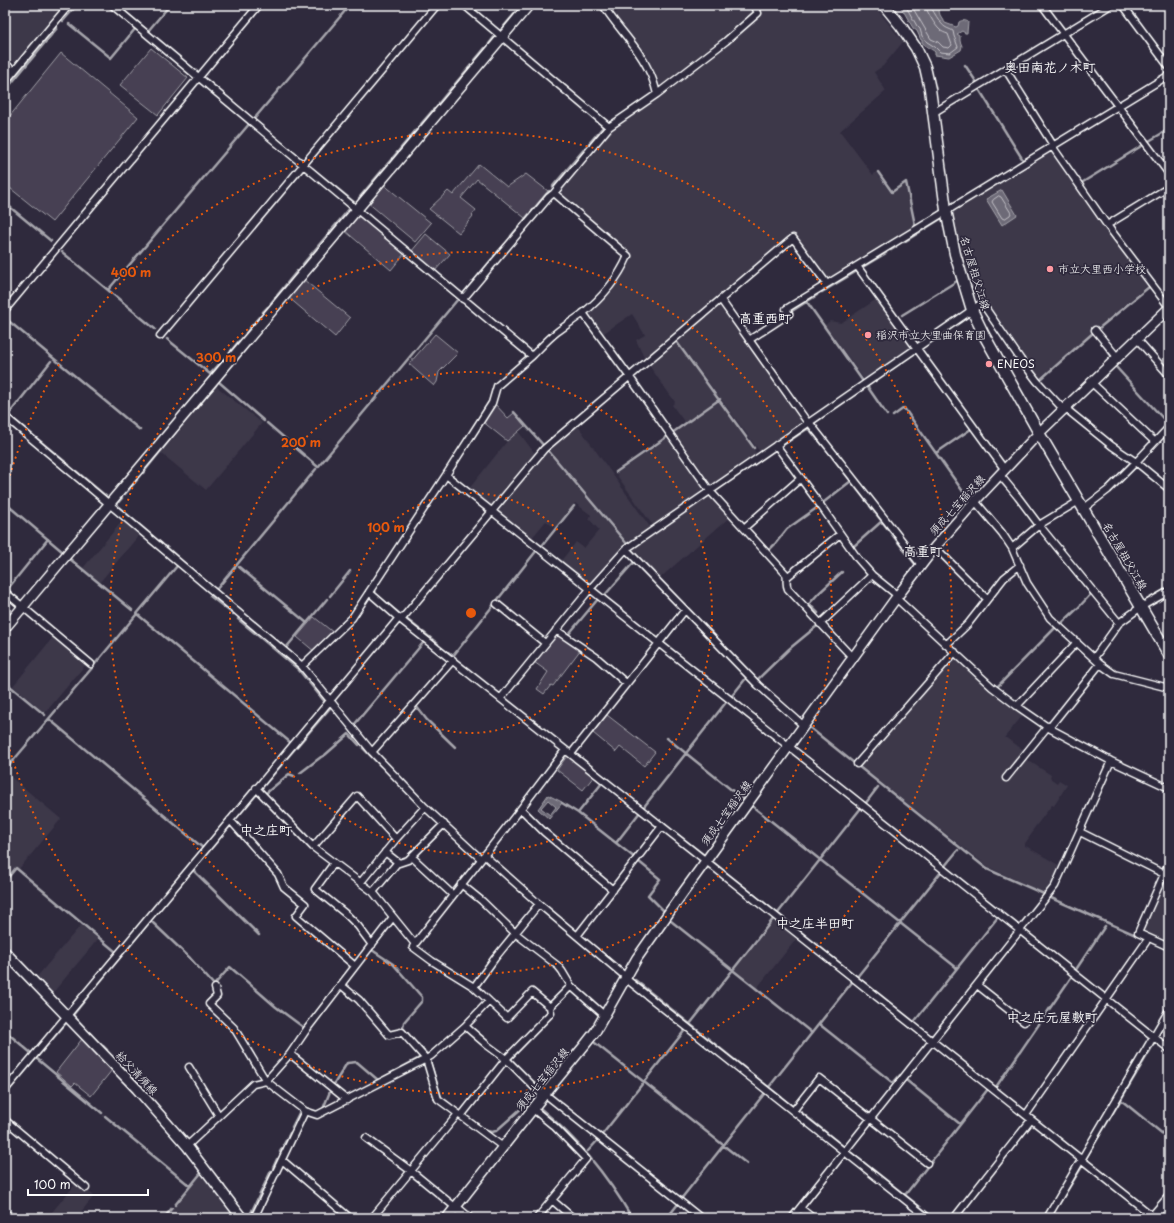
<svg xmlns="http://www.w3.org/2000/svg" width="1174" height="1223" viewBox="0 0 1174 1223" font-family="'Playpen Sans','Klee One',sans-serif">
<rect width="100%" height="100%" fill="#2f2a3d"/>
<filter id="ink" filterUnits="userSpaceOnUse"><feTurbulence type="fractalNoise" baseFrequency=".025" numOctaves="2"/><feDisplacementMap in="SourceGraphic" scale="8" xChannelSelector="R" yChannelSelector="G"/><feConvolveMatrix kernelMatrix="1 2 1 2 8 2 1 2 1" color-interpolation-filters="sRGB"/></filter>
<g filter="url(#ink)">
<path fill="#3c3749" d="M5,5H63L16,62L10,61L5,58Z
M626,5H750L754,12L728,34L661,88L655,72L648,58L635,40L614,14Z
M757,5H874L903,42L883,66L874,72L886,91L840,131L873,175L876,172L891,193L905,184L914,226L827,281L793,235L645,360L636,340L645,335L632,314L601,335L587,315V313L607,294L616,283L633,255L562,195V190L610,132L713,55L762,14Z
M1052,152L1147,286L1038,379L985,303L986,302L981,293L974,297L960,253L951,213Z
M878,298L912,346L864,379L825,325L830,321L841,323Z
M721,303L805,420L760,452L677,340Z
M675,341L718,399L685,423L672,405L675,402L648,364Z
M216,386L262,423L206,490L161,453Z
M719,401L757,454L710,486L672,434Z
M576,423L650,527L628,543L548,448Z
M518,431L536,455L492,509L468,490L508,440Z
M669,437L706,489L654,525L651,523L616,474Z
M546,450L626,545L588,585L560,562L576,542L584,548L599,530L589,519L591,515L575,503L555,528L546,521L531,539L496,512V509Z
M709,495L730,517L660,578L631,549Z
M123,520L140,534L100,582L83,568Z
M54,636L87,663L45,713L13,686Z
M956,657L994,693L1023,715L1005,737L1025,751L1021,756L1051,775L1050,778L1057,783L1059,780L1067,785L1054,806L1052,805L1032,831L1033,832L1024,845L1062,867L1053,886L1044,893L988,867L860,766Z
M5,772L61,819L19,869L16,867L5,880Z
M1169,872V942L1142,931Z
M775,919L798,937L757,988L734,970Z
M81,925L98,939L51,995L35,979Z
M202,1173L234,1218H165Z
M77,1182L94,1196L76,1218H47Z"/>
<path fill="#464152" stroke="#a2a0a8" d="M151,48L188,78L158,115L120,85Z
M61,53L138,117L52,222L5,184V122Z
M479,164L507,187L526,174L548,191L525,218L477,179L461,198L476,210L472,215L473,216L459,233L429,209L448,191L453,195Z
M383,184L431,223L415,242L367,202Z
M356,216L362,218L405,253L391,270L344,230Z
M426,234L450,254L434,272L411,252Z
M303,279L350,318L335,337L288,297Z
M435,334L458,353L439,372L437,382L434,386L409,364Z
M494,403L508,418L514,413L525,426L507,441L482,421Z
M314,617L334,633L315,652L297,637Z
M558,633L581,649L553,686L551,685L544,694L537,689L548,672L534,662Z
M607,715L655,752L644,766L620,747L616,752L593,733Z
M567,756H569L594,776L583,790L557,770Z
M82,1039L112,1070L91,1096L75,1083L72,1086L56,1072Z"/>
<path fill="#6d6a77" stroke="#a7a6ad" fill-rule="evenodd" d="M900,5H934L939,11L940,15L945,23L956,27L958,26L959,22C962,20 965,20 968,22L967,33H965L962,31L957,34L960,36V41L962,46L961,50L949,57L935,55V52C931,48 926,48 922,42V40H921L917,31L913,28Z
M1002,190L1017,215L1002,225L986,199Z
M548,795L562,802V803L549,819L538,809ZM548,800L556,807L550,815L541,808Z"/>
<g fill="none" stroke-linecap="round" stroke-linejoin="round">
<path stroke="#c5c3c9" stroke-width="1" d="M905,5L917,26L920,29L922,36L927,42L935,47L940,52L950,53L958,47L954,36L953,31C950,29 948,29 945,27C941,25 931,8 930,5
M911,5L931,39L938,42L943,47L949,48L952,45L948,34C945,33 942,32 940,30C935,26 926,10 925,5
M999,196L1001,197L1011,213L1010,215L1004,219L1002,218L992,202L993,200Z"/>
<path stroke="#a7a6ad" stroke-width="2.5" d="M117,5L195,70
M63,21L77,5
M69,24L111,58L135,29
M148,31L170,5
M500,31L522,5
M489,44L495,36
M475,60L485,48
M965,65L977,83
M207,80L300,158
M455,84L471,65
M979,89L1023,160
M5,91L57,28
M439,103L452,87
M254,119L350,5
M421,124L434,109
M1149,141L1169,129
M312,168L355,203
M878,172L892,192L906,182L915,225
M1083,182L1143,145
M553,186L603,127
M359,198L416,130
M5,203L51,241
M952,211L996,184
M511,236L549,191
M904,242L942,218
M891,250L896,247
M62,252L155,329
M494,256L505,244
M303,264L350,208
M861,268L886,253
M108,290L250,123
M822,292L857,271
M462,295L492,259
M807,302L862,380
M271,303L297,271
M792,311L817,295
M263,312L268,307
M902,315L957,281
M5,318L140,430
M1098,329L1149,287
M246,333L259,317
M167,339L210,374L226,357
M1099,339L1112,357
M676,341L754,448
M231,351L239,341
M1116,367L1169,425
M1041,379L1094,332L1095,333
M219,382L264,421
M867,386L887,415
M514,412L544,446
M9,414L51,361
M893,416L904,408L969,500
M12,418L69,465
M267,423L318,467L458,299
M182,425L216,385
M672,433L720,399
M783,445L807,429L810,430L831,455
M547,449L627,544
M936,453L971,429
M833,458L867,502
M76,471L108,498
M616,472L668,436
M143,473L176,432
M1002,483L1012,494
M125,494L137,480
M122,498L116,505L162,544
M824,502L851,481
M5,503L63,552
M870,506L915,564
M165,546L199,576
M854,546L882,521
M541,547L574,506
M1053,547L1091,594H1093
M769,550L775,544L787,529L818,507
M70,559L132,610
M239,567L307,623
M10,586L48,539
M214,588L216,590L316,469
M210,596L233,614
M330,596L350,571
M378,596L401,615
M604,596L634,562
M818,613L809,604L818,594L842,572
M137,614L291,743
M405,618L419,629
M238,619L298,669L325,702
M1061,624L1078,608L1091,594
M423,632L438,644
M568,635L598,599
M285,649L327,599
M448,652L453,656L537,550
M95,664L177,566
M941,672L953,659
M747,677L731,697L763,722
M756,681L789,649L817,626
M5,682L45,715
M998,686L1055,628
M414,709L416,706L427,720L455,747
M49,719L203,848
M354,725L423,643
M809,727L854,763
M667,738L744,800
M363,748L381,766
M576,751L575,753L593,768
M287,758L330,708
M858,766L987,869L1044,894
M6,769L92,668
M300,773L321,757L325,755L349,734L359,745
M261,789L283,763
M265,794L289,774L294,776
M562,803L578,813L635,858
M865,804L878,787
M752,806L957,968
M643,808L727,701
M578,813L602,783
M659,820L704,855
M234,821L257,794
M616,843L640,812
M638,861L660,879L648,895L664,911
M714,863L914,1022L998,917
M944,867L958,850
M193,870L259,935
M5,881L16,868L116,952
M1051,898L1138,936
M778,913L861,808
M151,920L231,825
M671,921L812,1033
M152,922L190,958L214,985L230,967L276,1007L303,1027
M372,950L393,964L422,997V1001L404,1022L403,1028L412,1038
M1075,971L1105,926
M857,977L941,872
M635,980L792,1106
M94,989L148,924
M690,1024L774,918
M819,1024L893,1083L900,1075
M84,1027L73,1015L89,995
M5,1031L31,1053
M90,1033L99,1043
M1158,1036L1169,1018
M595,1043L747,1164
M418,1044L427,1054
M103,1046L107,1050
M36,1058L102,1113
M115,1059L140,1085L172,1122
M430,1061L441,1097L461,1112
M906,1080L960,1124
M333,1086L347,1063L357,1062L378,1080L421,1057
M769,1087L853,981
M996,1087L1072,976
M5,1095L66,1023
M1121,1100L1169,1139
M323,1109L331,1089
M541,1109C579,1140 607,1175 632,1218
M797,1109L844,1147
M465,1115L481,1127
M105,1116L190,1186
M292,1127L299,1113
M487,1131L492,1132L496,1131L525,1105L528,1106
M601,1136L685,1030
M284,1144L290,1133
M588,1151L598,1140
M849,1151L934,1218
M280,1152L282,1148
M1086,1158L1155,1042
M273,1168L277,1159
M214,1174L224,1186
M905,1195L988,1089
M681,1199L764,1094
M1059,1204L1081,1168
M175,1205L201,1173
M5,1208L17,1218
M804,1208L844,1157
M249,1217L271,1171
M164,1218L172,1208
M667,1218L678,1204
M796,1218L801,1212"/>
<g stroke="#fff" stroke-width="9">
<path id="street" d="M112,5L532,356C540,348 548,339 557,332C565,326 574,320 582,314C602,298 618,279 628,256L554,193
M464,5L609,127
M1042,5L1169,174
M1123,5L1169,67
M5,63L14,71
M1006,70L1053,145
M5,82L69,5
M657,94L726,41L758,13L754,5
M933,113L1111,5
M1052,146L1107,225L1169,307
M1107,225L1169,187
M857,266L1005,470
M463,299L549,197L554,193L609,127L657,94C655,86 653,78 649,71C638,46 617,28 603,5
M721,300L808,423
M5,310L259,5
M583,313L629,376L710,491L786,574C788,580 785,582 788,589L853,658
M1095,330L1118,358
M160,336L437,5
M749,340L789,314L786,309L827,284
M1138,340L1169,375
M1092,383L1155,442
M1065,408L1112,446L1136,462L1169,489
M5,416L8,419L302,666L372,752L425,807L481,859
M809,422L921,565
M776,445L821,506L858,559L872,575L898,596
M446,475C688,665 928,858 1169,1049
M1000,475L1018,497L1039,525L1079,501
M975,501L1002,533L1012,548L1027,583L1050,618L1100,664L1114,674L1169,688
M1083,509L1108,490L1136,462L1169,427
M744,528L801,478
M935,547L987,599
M1012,548L1039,525L1119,623
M626,549L758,685L804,726
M787,577L840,534
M5,592L91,664
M369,592L401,620L706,861L1155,1218
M896,598L992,687L1017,706L1049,728L1111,761L1169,788
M497,604L545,643
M401,620L544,449L793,238L827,284L1169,75
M820,624L872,575
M556,630L596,657L626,683
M946,645L968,624L1004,578L1020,565
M1094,658L1119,623L1141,607L1169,591
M302,666L352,618L446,475L492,403L497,386L532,356
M501,698L590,589L626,549L982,303L1021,360L1037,381L1064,410
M1017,706L1077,642
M1049,728L1100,664
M372,752L453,660
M571,754L685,610
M857,764L955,652
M1006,778L1048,726
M256,788L313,847L373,892L415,944C465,879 517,816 565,750
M521,809L544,832L613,890
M230,820L278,874L284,887L305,904L296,916L355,966
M1080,832L1164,874
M313,847L357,796L396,839
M385,852L399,863L408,860L444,824
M484,855L539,904L626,977
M412,857L453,895
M334,863L315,889L347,915L358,926L372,945
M1169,863L1138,933L1169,947
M361,882L396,839L425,807
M373,892L398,862
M577,936L662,826
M415,944L413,947L432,961L474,987L507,1018L532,992L550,1007
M625,978L928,1218
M341,985L359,1000L389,1035L402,1032L426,1059L438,1099L503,1147
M977,985L1024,1022
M571,986L604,1015
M474,987L495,958L539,904
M215,988L217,996L209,1004L234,1028L266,1081L305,1111L317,1115L426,1059L431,1056L465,1026L487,1045L506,1059L543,1096
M465,1026L489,1001
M290,1054L347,1100
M189,1067L219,1116
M5,1090L399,618
M545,1094L701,1218
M533,1109L555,1127L586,1159L537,1218
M793,1111L819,1078L927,1163
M1026,1115L1146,942
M461,1116L506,1059L551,1013L550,1007L571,986L562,971L558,966L515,933L482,901L461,884
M5,1120L86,1188
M366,1138L411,1171L455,1207
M187,1146L253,1084L266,1081L290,1054L307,1029L393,917
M282,1160L350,1218
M552,1200L573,1218
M800,1208L813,1218
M254,1218L305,1111
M372,1218L458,1114
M792,1218L1055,886L1111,761
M954,1218L1031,1120
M1047,1218L1169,1010"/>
</g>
<g stroke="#fff" stroke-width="12">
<path id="secondary" d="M5,628L529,5
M5,952L137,1089L187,1146L242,1218
M455,1207L468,1218
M447,1218L543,1096L584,1046L595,1032L637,958L682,894L896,598L935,547L975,501L1039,433L1169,308
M1152,1218L1169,1198"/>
</g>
<g stroke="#fff" stroke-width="13">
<path id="primary" d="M884,5L901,26L916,48L925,67L930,89L946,210L955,254L972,310L984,335L1039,433L1169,655"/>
</g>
<use href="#street" stroke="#2f2a3d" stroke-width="6"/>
<use href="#secondary" stroke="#2f2a3d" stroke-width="9"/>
<use href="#primary" stroke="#2f2a3d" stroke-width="10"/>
</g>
</g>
<g fill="none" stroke="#e8590c" stroke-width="2" stroke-dasharray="2 4">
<circle cx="471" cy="613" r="120"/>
<circle cx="471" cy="613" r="241"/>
<circle cx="471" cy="613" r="361"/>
<path d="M5 493A481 481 0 1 1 5 733"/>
</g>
<g fill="#ff9aa2" stroke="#2f2a3d" stroke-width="1.5">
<circle cx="1050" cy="269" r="4"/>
<circle cx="868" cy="335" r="4"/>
<circle cx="989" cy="364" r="4"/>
</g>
<g text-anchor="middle" stroke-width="3.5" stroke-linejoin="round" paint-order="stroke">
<g font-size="11" fill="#fff" stroke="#2f2a3d" text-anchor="start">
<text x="1058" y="273">市立大里西小学校</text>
<text x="876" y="339">稲沢市立大里曲保育園</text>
<text x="997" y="368">ENEOS</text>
</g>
<g font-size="11" fill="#fff" stroke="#2f2a3d">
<text transform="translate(975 273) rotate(73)" y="4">名古屋祖父江線</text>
<text transform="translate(957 505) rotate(-48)" y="4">須成七宝稲沢線</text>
<text transform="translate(1125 556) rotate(60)" y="4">名古屋祖父江線</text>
<text transform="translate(726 813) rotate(-54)" y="4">須成七宝稲沢線</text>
<text transform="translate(137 1073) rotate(47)" y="4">給父清須線</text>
<text transform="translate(542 1079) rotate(-51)" y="4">須成七宝稲沢線</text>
</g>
<g font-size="13" font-weight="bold" fill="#fff" stroke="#2f2a3d">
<text x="1050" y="72">奥田南花ノ木町</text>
<text x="765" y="323">高重西町</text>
<text x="923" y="556">高重町</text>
<text x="266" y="835">中之庄町</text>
<text x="815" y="928">中之庄半田町</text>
<text x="1052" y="1022">中之庄元屋敷町</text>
</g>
</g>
<circle cx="471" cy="613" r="6" fill="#e8590c" stroke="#2f2a3d" stroke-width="2"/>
<g font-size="12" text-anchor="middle" font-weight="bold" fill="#e8590c" stroke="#2f2a3d" stroke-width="3.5" stroke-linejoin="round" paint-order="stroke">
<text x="131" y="277">400 m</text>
<text x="216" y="362">300 m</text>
<text x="301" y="447">200 m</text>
<text x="386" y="532">100 m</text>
</g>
<rect width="1174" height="1223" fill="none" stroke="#2f2a3d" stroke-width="20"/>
<rect x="10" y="10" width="1154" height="1203" fill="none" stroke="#fff" stroke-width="1.5" filter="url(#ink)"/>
<path d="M28 1189v6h120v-6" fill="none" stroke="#ffffff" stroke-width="2"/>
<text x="34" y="1189" font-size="12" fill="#ffffff" stroke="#2f2a3d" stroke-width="3" paint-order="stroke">100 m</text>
</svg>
